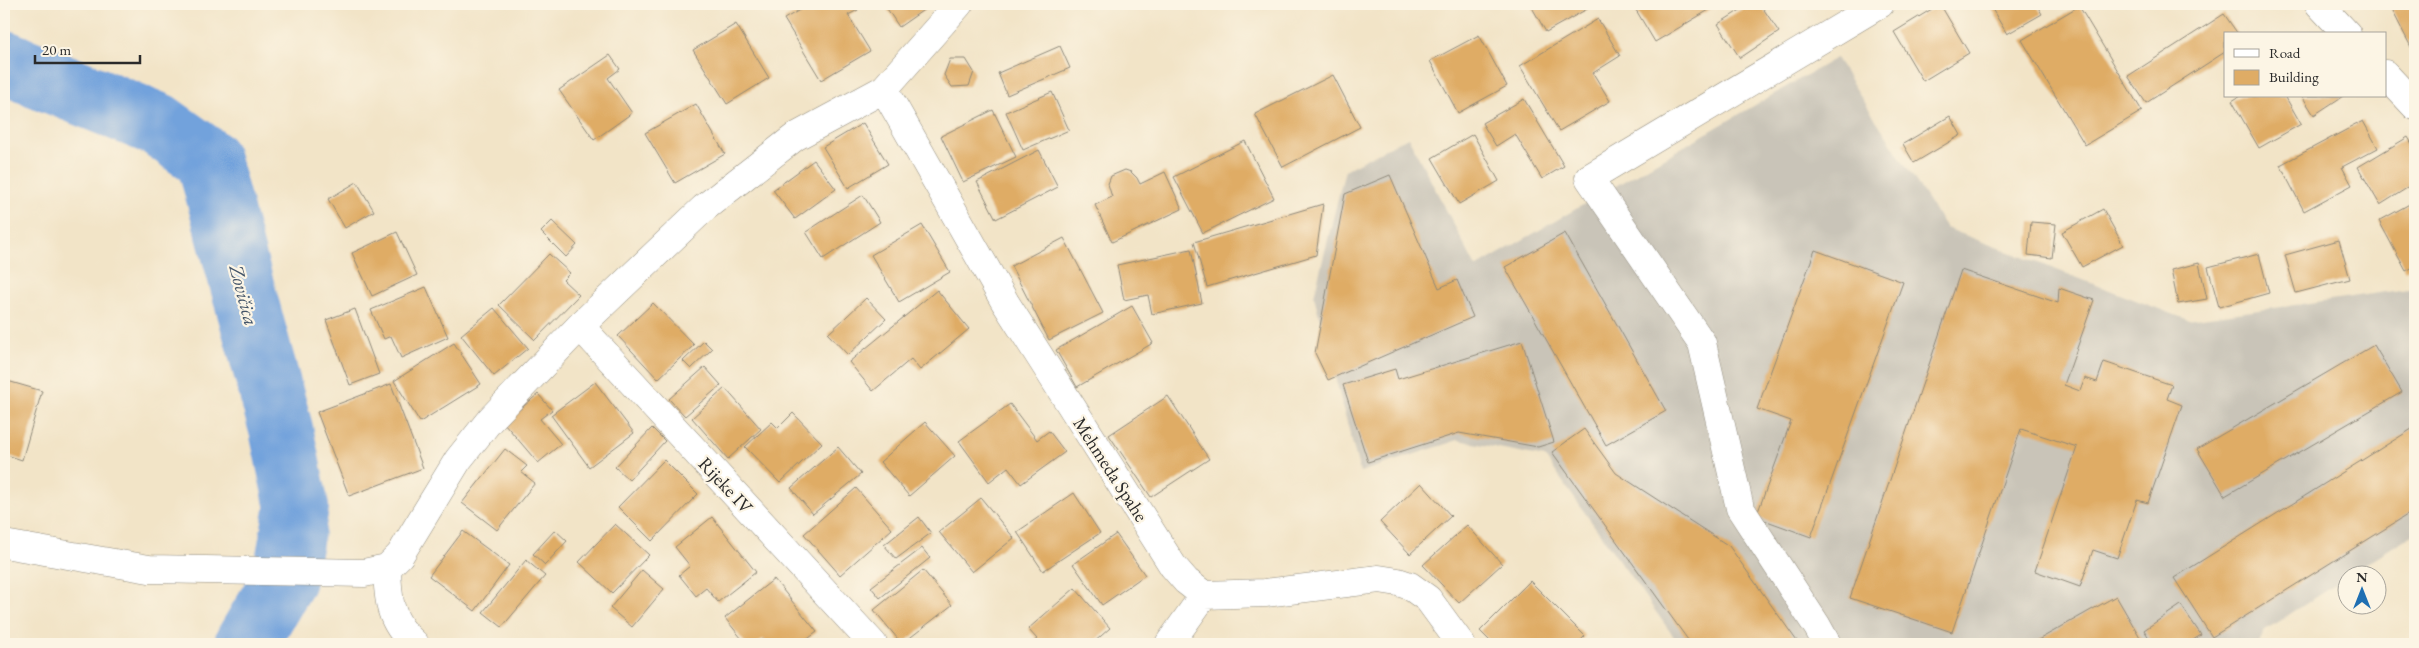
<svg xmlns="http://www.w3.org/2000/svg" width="2419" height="648" viewBox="0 0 2419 648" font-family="'EB Garamond',serif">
<rect width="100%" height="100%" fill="#fcf5e5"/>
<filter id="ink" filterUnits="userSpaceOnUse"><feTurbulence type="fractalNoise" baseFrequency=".02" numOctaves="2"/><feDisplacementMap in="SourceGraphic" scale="10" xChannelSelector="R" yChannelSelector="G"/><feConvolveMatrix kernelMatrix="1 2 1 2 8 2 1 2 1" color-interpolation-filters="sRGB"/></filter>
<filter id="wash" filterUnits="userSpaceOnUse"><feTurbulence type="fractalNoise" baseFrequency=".0096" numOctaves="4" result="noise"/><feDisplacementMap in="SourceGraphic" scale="20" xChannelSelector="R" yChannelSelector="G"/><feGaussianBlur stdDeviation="1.12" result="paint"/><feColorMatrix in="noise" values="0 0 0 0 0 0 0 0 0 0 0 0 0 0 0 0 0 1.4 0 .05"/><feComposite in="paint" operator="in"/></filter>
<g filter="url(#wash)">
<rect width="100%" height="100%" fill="#f2e4c7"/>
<path fill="#c9c4b8" d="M1836,58L1946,228L2188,320L2415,288V533L2346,576V578L2265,630L2259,644H1679L1545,457L1458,440L1360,472L1314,296L1345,170L1408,137L1476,267Z"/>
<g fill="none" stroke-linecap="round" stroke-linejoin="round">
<path stroke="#72a2dc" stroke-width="64" d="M4,62L159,125L208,160L281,429L297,507L284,579L246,644"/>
</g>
<g id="blocks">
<path fill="#dfac65" d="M810,4H854L858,10L848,15L870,51L821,80L784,19Z
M884,4H932L899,27Z
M1530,4H1596L1546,32Z
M1645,4H1719L1655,42L1636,10Z
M1750,4H1760L1779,32L1740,58L1718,24Z
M1940,4L1969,53L1923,81L1894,32Z
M1989,4H2036L2042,14L2007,34Z
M2389,4H2415V47L2412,49Z
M2079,6L2142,111L2085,145L2022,40Z
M2224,14L2238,34H2225V52L2146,103L2128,76Z
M1598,19L1620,56L1593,73L1610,101L1559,131L1520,66Z
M736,24L769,78L727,104L693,50Z
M1479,35L1507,86L1458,113L1430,61Z
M1060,46L1070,68L1007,95L998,73Z
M610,55L620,69L608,78L632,113L594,140L559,90Z
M950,59H966L974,72L969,86L952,87L944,75Z
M1333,75L1360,127L1283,167L1255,114Z
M1052,92L1069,130L1023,150L1006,112Z
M2240,96H2285L2301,124L2259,148L2232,101Z
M2302,96H2343L2314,115Z
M1524,99L1564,166L1542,179L1515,134L1496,146L1482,123Z
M696,104L725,154L675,183L645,133Z
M993,110L1016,157L963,182L941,136Z
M1950,116L1961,135L1914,163L1903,144Z
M2363,121L2378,148L2342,167L2352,185L2304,211L2280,165Z
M863,123L888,164L848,188L823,147Z
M1473,134L1499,181L1459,204L1432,158Z
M2408,137L2415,149V183L2380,205L2358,167Z
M1245,141L1274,198L1203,233L1174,177Z
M1039,150L1058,187L996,219L977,182Z
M814,160L836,189L795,219L773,190Z
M1125,170L1131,172L1137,178L1140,184L1165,172L1182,209L1112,242L1095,205L1112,197L1108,184L1111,176Z
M1390,175L1439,288L1457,280L1473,317L1328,380L1315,353L1345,194Z
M357,182L374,211L345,228L328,199Z
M863,195L880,222L823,259L806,232Z
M2415,201V266L2406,271L2379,221Z
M1323,204L1316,255L1207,287L1194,242Z
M2103,209L2123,245L2082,267L2062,232Z
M552,221L577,245L566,257L541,232Z
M2031,222L2056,224L2052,258L2028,255Z
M922,225L950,272L899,302L871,255Z
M397,232L417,275L372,296L352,253Z
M1565,233L1666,411L1606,445L1505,267Z
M1064,238L1103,313L1049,340L1011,266Z
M2339,240L2350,279L2296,293L2285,255Z
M1191,249L1202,303L1152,314L1148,295L1124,300L1117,265Z
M1815,250L1903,282L1811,537L1756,517L1791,421L1757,409Z
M549,254L570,273L563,280L579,295L535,340L499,305Z
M2259,254L2269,293L2219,307L2208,267Z
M2199,263L2207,299L2178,304L2171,270Z
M1961,270L2058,303L2059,288L2094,300L2064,385L2080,391L2085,378L2097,382L2104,362L2172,385L2167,399L2182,405L2148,503L2137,500L2117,558L2093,550L2080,587L2035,571L2077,447L2021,429L1952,632L1850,598Z
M426,287L448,337L401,358L391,336L384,339L371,310Z
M937,290L969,329L920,370L911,359L873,391L849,362Z
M866,298L886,319L848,355L828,334Z
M653,303L694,345L658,379L618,336Z
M1132,306L1153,343L1077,387L1056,350Z
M494,308L528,348L494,376L461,335Z
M355,309L379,374L350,385L326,320Z
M704,341L712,349L691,369L683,361Z
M1522,341L1554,442L1538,447L1459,433L1368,462L1343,385L1395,369L1398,379Z
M454,343L481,384L420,422L394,381Z
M2374,345L2402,392L2225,496L2197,449Z
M705,367L721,385L685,416L669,399Z
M4,380L42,391L22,460L4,454Z
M595,382L634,433L589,467L551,415Z
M391,384L423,468L349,496L317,412Z
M725,388L761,429L728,459L692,418Z
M538,394L552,410L540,419L561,444L538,463L504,423Z
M1168,396L1209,459L1151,497L1109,435Z
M1010,404L1037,440L1049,431L1065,452L1021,484L1008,467L989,482L959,441Z
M793,413L822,443L780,483L745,447L772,422L778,428Z
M925,422L955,456L909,496L880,462Z
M2415,427V510L2212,637L2174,578Z
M652,428L665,441L629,480L615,467Z
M1584,429L1616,473L1729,546L1799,644H1691L1552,452Z
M838,447L861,474L813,514L791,488Z
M505,449L527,466L521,472L535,483L497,530L462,503Z
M664,460L698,494L652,541L618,507Z
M1421,483L1451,516L1410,554L1380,522Z
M856,488L892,529L840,575L804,534Z
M1074,493L1100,533L1043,571L1017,532Z
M981,498L1014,538L972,572L939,532Z
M712,517L756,572L718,602L706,588L696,596L679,575L690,566L675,547Z
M919,517L931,533L896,559L884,545Z
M615,524L649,555L612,593L579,562Z
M1467,525L1502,564L1459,603L1423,565Z
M555,530L567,541L545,565L533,554Z
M463,531L509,565L475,611L429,576Z
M1116,534L1145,575L1102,605L1073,564Z
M922,548L930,558L880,598L871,587Z
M526,560L545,576L502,627L483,612Z
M642,570L664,589L632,627L610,608Z
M923,570L952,605L902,644L874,610Z
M774,579L817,632L801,644H768L763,639L756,644H746L725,618Z
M1530,581L1585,636L1577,644H1493L1480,631Z
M1075,588L1110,628L1092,644H1031L1037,639L1028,629Z
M2116,596L2144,644H2031Z
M2181,605L2201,635L2187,644H2153L2144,630Z"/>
</g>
</g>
<g filter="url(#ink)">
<use href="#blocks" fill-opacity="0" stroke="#8e8879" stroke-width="1"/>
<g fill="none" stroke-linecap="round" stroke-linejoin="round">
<g stroke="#8e8879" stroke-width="29">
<path id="minor" d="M2319,4L2347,34
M2385,74L2415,106
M884,89L1005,302L1173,566L1186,581L1204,595L1265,593L1379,579L1398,582L1410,586L1428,599L1461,644
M580,326L873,644
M4,544L149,569L364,573L387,568L400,555L458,460L490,420L580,326L704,208L795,137L884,89L959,4
M387,568C388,599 389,622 415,644
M1169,644L1204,595
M1827,644L1817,626L1740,508L1702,343L1589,178L1880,4"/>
</g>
<use href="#minor" stroke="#fff" stroke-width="28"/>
</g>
</g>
<g text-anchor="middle" stroke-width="4.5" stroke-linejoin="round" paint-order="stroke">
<g font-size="19" fill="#2b2b2b" stroke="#fcf5e5">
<text transform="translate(1111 469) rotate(57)" y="7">Mehmeda Spahe</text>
<text transform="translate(726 485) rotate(47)" y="7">Rijeke IV</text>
</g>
<g font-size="20" font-style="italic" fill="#445569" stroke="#fcf5e5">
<text transform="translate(244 295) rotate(75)" y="7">Zovičica</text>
</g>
</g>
<rect width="2419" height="648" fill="none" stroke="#fcf5e5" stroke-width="20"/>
<rect x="2224" y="32" width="162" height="65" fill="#fcf5e5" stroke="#a8a49b"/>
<rect x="2234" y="49" width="25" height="8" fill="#ffffff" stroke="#a8a49b"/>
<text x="2269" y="58" font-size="15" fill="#2b2b2b">Road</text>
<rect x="2234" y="70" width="25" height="15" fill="#dfac65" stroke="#a8a49b"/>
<text x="2269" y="82" font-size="15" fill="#2b2b2b">Building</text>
<g transform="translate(2362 590)"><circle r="24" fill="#fcf5e5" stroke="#a8a49b"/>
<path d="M0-4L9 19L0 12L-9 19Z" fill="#1f6fb2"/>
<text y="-8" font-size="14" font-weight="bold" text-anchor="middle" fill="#2b2b2b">N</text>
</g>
<path d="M35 55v8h105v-8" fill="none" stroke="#2b2b2b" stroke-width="2.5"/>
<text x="42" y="55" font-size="15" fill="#2b2b2b" stroke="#fcf5e5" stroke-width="4" paint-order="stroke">20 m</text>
</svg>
